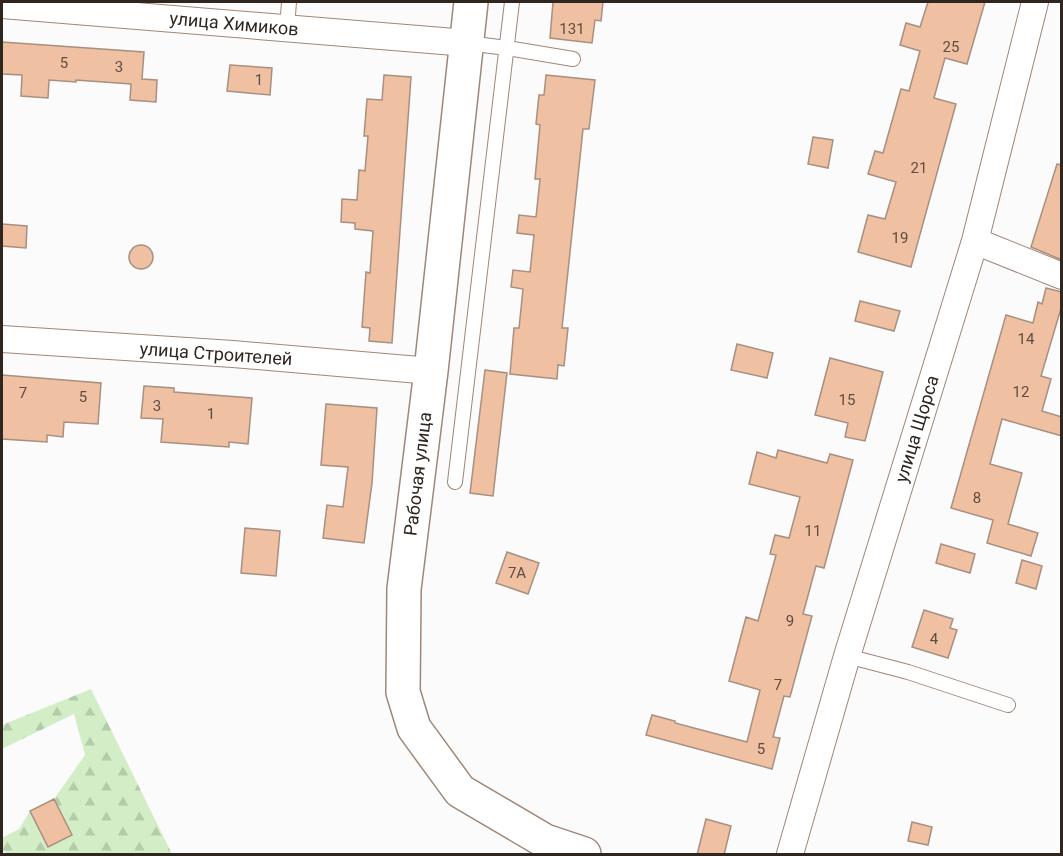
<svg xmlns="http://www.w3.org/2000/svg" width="1063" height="856" viewBox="0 0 1063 856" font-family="Roboto,sans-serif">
<defs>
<pattern id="forest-firs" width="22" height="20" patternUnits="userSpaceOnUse" patternTransform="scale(1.5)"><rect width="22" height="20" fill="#d3eec7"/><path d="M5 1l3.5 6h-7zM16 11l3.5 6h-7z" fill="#b5ccab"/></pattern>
</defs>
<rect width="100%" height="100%" fill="#fbfbfb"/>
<path fill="url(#forest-firs)" d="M91,689L172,854H7L2,849V838L19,829L30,811L54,799L85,755L74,714L2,749V725Z"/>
<path fill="#efc0a2" stroke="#a88f80" stroke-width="1.5" d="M553,2H603L601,21L595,20L592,43L550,38Z
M928,2H985L967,64L945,58L934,98L956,104L911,267L858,252L868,215L885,219L896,182L868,174L875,151L883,153L901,89L909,91L920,51L900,45L906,23L920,27Z
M2,42L144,52L142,79L157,80L156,102L130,100L131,84L76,80V82L49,80L48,98L21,96L22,75L2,74Z
M230,65L272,68L270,95L227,91Z
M384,75L411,77L392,343L369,341L370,328L362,327L366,272L370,273L373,231L355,229V223L341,222L342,199L357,200L359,170L365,171L368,136H364L367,99L382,100Z
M546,75L595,80L589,129H583L562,328H568L564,366L558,365L557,379L510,374L514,328H519L523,289L511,287L513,270L530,272L534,235L517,233L519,215L536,217L540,179H535L540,125L536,124L539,95H544Z
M813,137L833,140L828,168L808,164Z
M1057,164L1062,165V260L1031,247Z
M2,224L27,226L26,248L2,246Z
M129 257a12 12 0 1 1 24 0a12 12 0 1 1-24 0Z
M1046,288L1062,292V305L1041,376L1051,379L1042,411L1062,417V436L1002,419L990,464L1022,473L1008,524L1038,533L1031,556L987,543L993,520L951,508L1006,315L1033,323L1038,302L1042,304Z
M860,301L900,311L894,331L855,321Z
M737,344L773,353L767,378L731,370Z
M830,358L883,372L865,441L845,437L848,423L815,415Z
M485,370L507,373L493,496L470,493Z
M2,375L101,383L98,424L64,422L63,437L47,435V442L2,439Z
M144,386L174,388V392L252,398L248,444L229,442V447L161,442L163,419L141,418Z
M326,404L377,408L372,483L364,543L323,538L327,505L343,507L348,467L321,465Z
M778,450L827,463L830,454L853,460L824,568L816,566L803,614L812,616L790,697L784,696L773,737L780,738L772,769L646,735L652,715L675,721V723L747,742L760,690L729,681L746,617L758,621L776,555L770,554L775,535L789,538L800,497L749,484L757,452L776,458Z
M245,528L280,531L276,576L241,573Z
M941,544L975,554L970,573L936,563Z
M507,552L539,563L528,594L496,583Z
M1022,560L1042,566L1036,589L1016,583Z
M924,610L953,619L950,628L957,630L948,658L912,647Z
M54,799L72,835L48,847L30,811Z
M706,819L731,826L724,855H697Z
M912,822L932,827L928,845L908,841Z"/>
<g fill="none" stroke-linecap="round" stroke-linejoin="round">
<g stroke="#9f8778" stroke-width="16">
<path id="service" d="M287,28L289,2
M467,43L507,48L573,59
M455,482L512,2
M847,656L908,672L1008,705"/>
</g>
<g stroke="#9f8778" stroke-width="28">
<path id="minor" d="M2,5L467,43
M975,241L1062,276
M2,339L233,354L431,371
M790,854L847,656L975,241L1035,2"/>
</g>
<g stroke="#9f8778" stroke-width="36">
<path id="secondary" d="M471,2L431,371L404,589L403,692L414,728L460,791L545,841L584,854"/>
</g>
<use href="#service" stroke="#fff" stroke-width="14"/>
<use href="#minor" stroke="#fff" stroke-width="26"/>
<use href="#secondary" stroke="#fff" stroke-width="33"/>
</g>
<g text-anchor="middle" stroke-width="5" stroke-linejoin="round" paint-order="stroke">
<g font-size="15" fill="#604c40">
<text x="572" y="34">131</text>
<text x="951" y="52">25</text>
<text x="64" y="68">5</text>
<text x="119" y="72">3</text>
<text x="259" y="85">1</text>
<text x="919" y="173">21</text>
<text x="900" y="243">19</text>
<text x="1026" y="344">14</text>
<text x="1021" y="397">12</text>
<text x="23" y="398">7</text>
<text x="83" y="402">5</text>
<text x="847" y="405">15</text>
<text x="157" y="411">3</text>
<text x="211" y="419">1</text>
<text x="977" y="503">8</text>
<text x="813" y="536">11</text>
<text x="517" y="578">7А</text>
<text x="790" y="626">9</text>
<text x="934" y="644">4</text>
<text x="778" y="690">7</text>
<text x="761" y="754">5</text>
</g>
<g font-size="18" fill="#302620" stroke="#fff">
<text transform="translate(234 24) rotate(5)" y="6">улица Химиков</text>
<text transform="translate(216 354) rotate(4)" y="6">улица Строителей</text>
<text transform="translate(917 429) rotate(-73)" y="6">улица Щорса</text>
<text transform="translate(418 474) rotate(-83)" y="6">Рабочая улица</text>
</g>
</g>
<rect width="1063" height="856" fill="none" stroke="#302620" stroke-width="6"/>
</svg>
